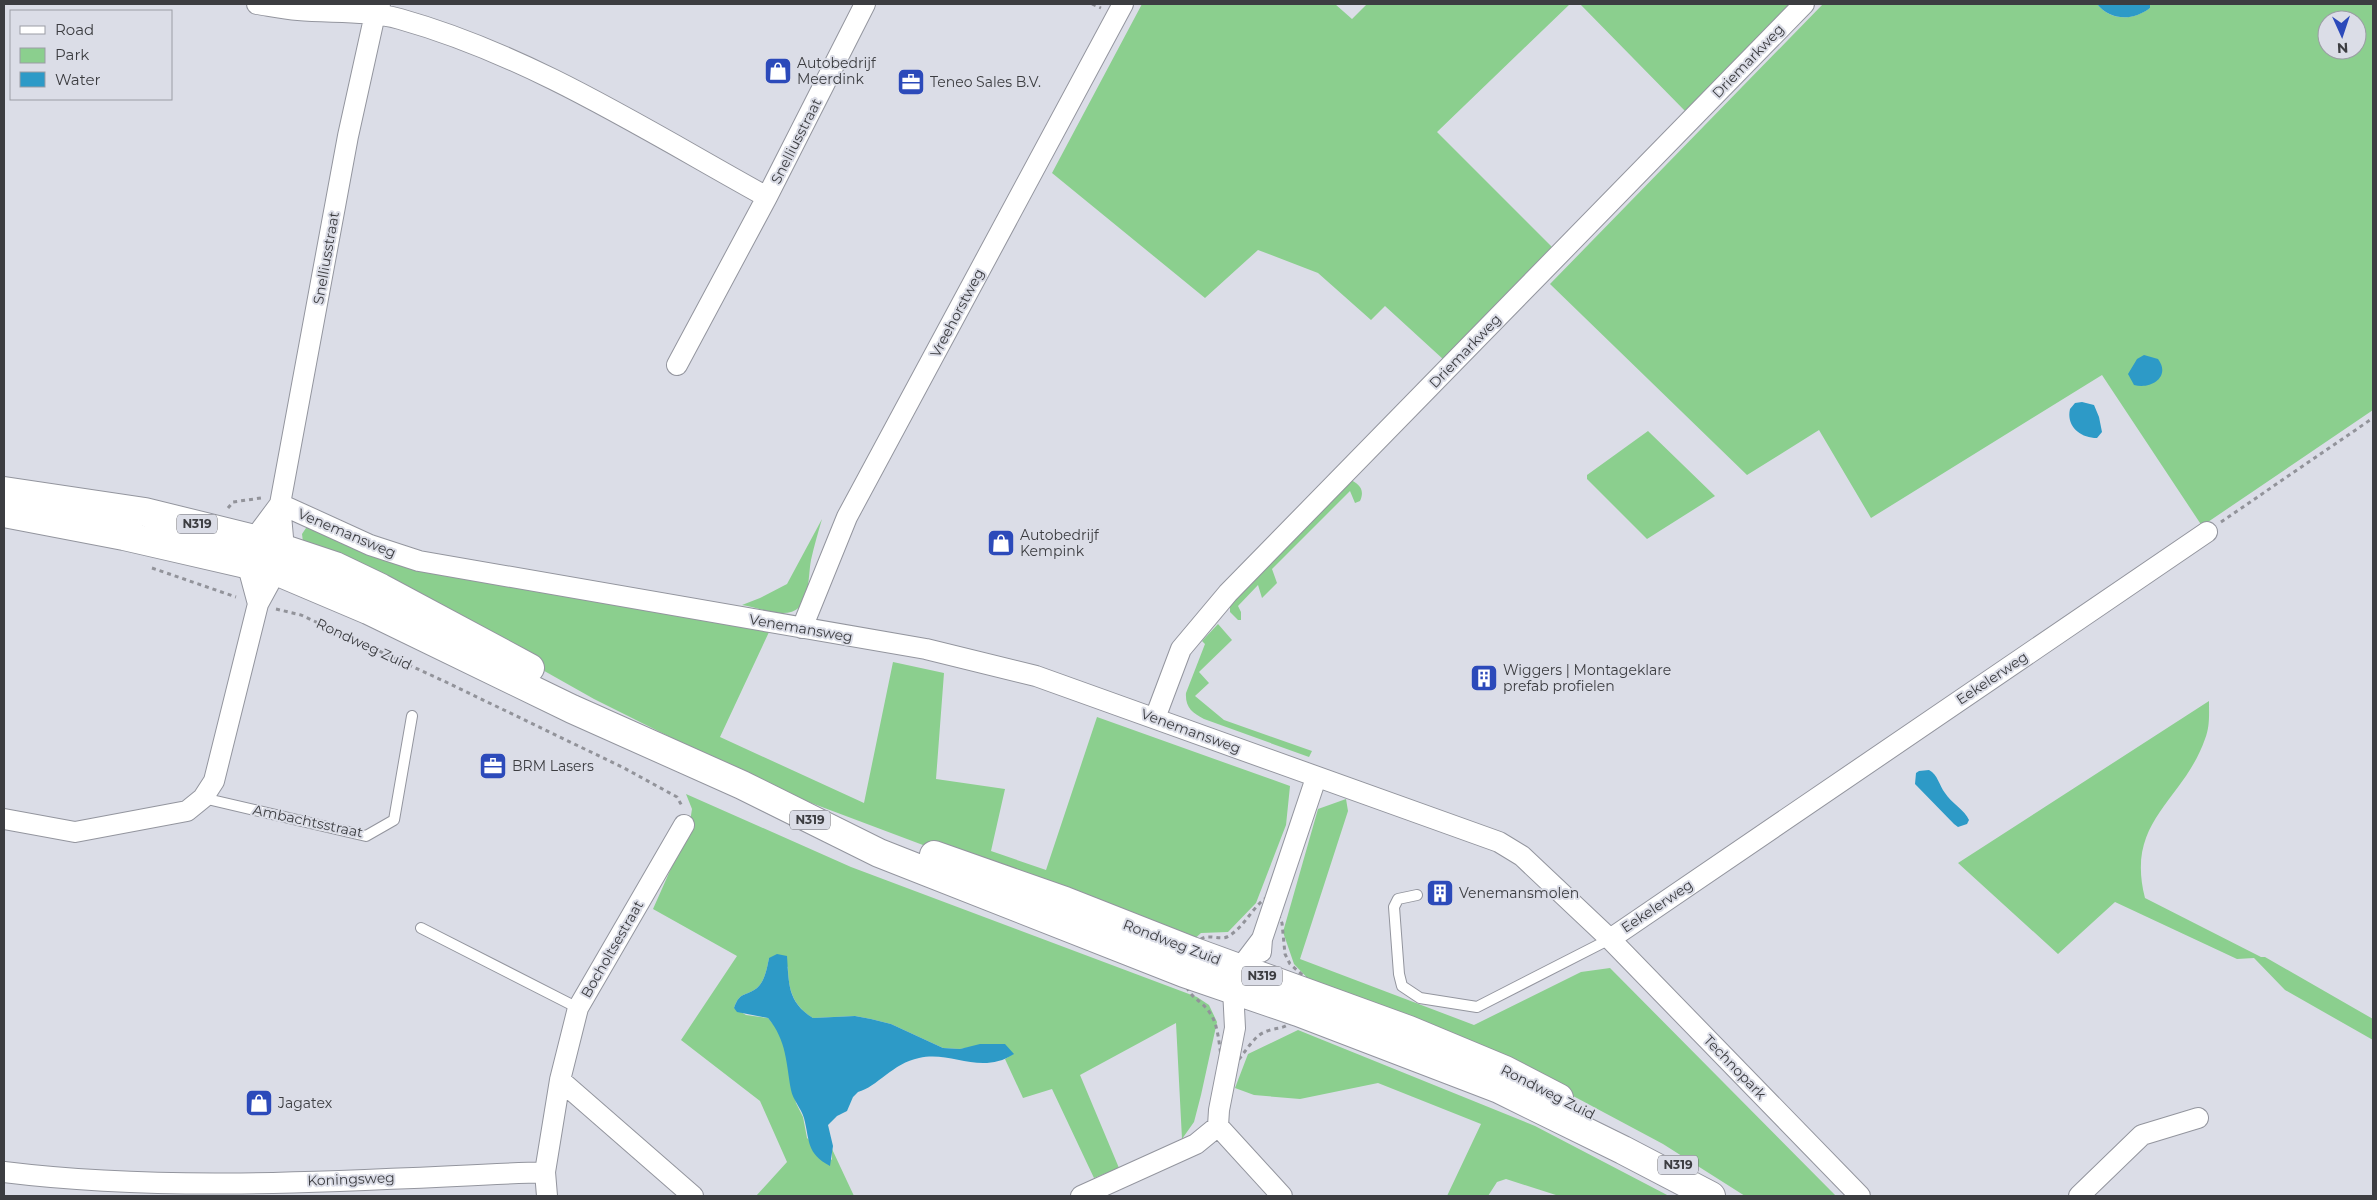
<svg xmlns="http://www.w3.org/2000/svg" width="2377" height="1200" viewBox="0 0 2377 1200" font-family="Montserrat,sans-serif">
<rect width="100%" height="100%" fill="#dbdde7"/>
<path fill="#8bcf8e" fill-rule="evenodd" d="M1142,4H1335L1352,19L1367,4H1570L1437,132L1554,249L1444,360L1385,306L1371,320L1318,273L1258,250L1205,298L1052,173Z
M1580,4H1792L1686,112Z
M1823,4H2097C2111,21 2132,21 2150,8V4H2373V410L2202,526L2102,375L1871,518L1819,430L1747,475L1550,284ZM2327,20H2357V50H2327Z
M1648,431L1715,496L1647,539L1587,479V475Z
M1349,479C1360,484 1365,490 1360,501L1355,503L1350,491L1272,569L1277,583L1262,598L1258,585L1238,606L1241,612V620H1238L1230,612V605Z
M822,519C818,533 814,546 811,560C807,581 812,615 780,613C767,612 754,607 742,605L760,598L787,584Z
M306,528H312L402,564L769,632L720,737L864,803L893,662L944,673L936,779L1005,789L991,851L1046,870L1097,717L1290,786L1286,825L1256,903L1228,932L1201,933L1191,942L1120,919L774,789L594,699L360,567L303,542L302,534Z
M1218,624L1232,640L1199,672L1209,683L1195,696L1224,720L1312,751L1309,757L1204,719C1192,713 1185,707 1186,693L1205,644L1202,641Z
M2209,701C2209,714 2210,727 2205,739C2183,802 2125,820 2145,898L2261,957H2265L2373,1019V1040L2285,990L2254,958L2237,959L2115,902L2058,954L1958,863Z
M686,794L851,867L1197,997L1209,1005L1217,1022L1201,1095L1194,1122L1182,1139L1176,1023L1080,1075L1119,1168L1094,1178L1052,1089L1023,1098L1005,1059L1013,1054L978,1046L960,1049L943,1048L891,1024L871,1019L855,1016L813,1018C793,1006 788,989 788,967L769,958C767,968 765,981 757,988C745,997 740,991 734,1008L746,1015L768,1018L778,1030L785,1047L796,1103L803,1117L807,1138L832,1160V1149L854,1196H756L787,1162L760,1101L681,1040L737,956L653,909L689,828L692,809Z
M1346,799L1348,811L1300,959L1474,1025L1581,972L1610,968L1836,1196H1745L1663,1144L1513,1064L1314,985L1294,964L1283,932L1318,809Z
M1298,1030L1535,1126L1669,1196H1559L1506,1179L1497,1182L1488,1196H1447L1481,1124L1378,1083L1300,1099L1254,1095L1235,1088L1248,1054Z"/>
<path fill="#2d9ac7" d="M2097,4H2150V8C2133,21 2111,21 2097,4Z
M2144,355L2158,359C2171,376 2152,390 2134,385L2128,374L2137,359Z
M2082,402L2094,405L2099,417L2102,432L2097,438C2080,438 2066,426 2070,409L2075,403Z
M1929,770C1938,775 1939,785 1945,793C1951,803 1965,810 1969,820L1967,824L1958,827L1954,824L1915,784L1916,773L1919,771Z
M777,954L787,956C789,983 787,1002 813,1018L855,1016L871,1019L891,1024L943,1048L960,1049L980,1044H1005L1014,1054C980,1076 951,1050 919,1058C893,1063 877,1087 858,1092L853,1097L847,1111L837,1116L828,1125L833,1146L830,1166C806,1153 810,1141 804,1118C801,1108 793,1100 791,1090C786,1063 787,1041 768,1018L737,1012L734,1008C740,991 745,997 757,988C765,981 767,968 769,958Z"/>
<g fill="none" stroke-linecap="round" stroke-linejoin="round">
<g stroke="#93959e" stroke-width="12">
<path id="service" d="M203,798L366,836L394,820L412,716
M1417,895L1398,899L1394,907L1399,974L1402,986L1420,998L1477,1007L1610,939
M421,928L578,1008"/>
</g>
<g stroke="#93959e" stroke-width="22">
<path id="minor" d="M257,4C270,6 284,9 298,10C332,13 367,10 400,19C532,56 649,132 767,197
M677,365L767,197L865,4
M280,504L370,545L419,561L926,649L1036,676L1499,842L1522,856L1610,939L1860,1196
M258,604L247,563L254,539L280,504
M802,628L847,517L1123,4
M1155,718L1181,649L1228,593L1804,4
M4,819L75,832L187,811L203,798L214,781L258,604L276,571L284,549L280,504L348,136L375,14L380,4
M1610,939L2207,532
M1261,952L1262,939L1316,778
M560,1080L693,1196
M1218,1126L1282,1196
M4,1172C182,1194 366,1179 545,1172
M547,1196L545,1172L560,1080L578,1008L684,825
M1081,1196L1196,1144L1218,1126L1219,1110L1235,1028L1233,989L1240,968L1262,939
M2079,1196L2142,1135L2198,1118"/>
</g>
<g stroke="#93959e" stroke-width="30">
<path id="primary" d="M4,491L145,512L254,539L335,566L381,588L530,668
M4,513L124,536L276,571L368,610L572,709L742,785L879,853L1184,973L1298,1012L1499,1089L1623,1150L1711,1196
M934,855L1065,901L1192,951L1409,1030L1505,1070L1559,1098"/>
</g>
<path stroke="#92939a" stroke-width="3" stroke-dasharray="4 4" stroke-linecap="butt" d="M1092,4L1101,8
M228,508L233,502L261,498
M2221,522L2373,418
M152,568L236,597
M276,609L301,615L448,683L624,768L677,797L682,806
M1278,891L1276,909L1282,923L1285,954L1290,964L1307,979V984C1301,1002 1301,1023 1280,1028C1273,1029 1264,1031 1258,1036C1246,1047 1238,1064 1225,1075C1220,1059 1220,1038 1215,1023C1203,991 1175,1003 1190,958C1192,951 1194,943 1201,939C1209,934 1219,940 1227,937C1242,929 1250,912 1262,901C1267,897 1273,894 1278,891Z"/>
<use href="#service" stroke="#fff" stroke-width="10"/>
<use href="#minor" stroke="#fff" stroke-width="20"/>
<use href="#primary" stroke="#fff" stroke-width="28"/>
</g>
<defs>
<g id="shop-square" transform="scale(1.4375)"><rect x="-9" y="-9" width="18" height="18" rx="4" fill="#2c4aba" stroke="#dbdde7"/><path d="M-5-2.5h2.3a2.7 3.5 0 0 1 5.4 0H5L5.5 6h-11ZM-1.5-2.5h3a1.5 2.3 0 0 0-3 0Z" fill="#fff"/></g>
<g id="office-square" transform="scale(1.4375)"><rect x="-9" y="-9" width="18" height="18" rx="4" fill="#2c4aba" stroke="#dbdde7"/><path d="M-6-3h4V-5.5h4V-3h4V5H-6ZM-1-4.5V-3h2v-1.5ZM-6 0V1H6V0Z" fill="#fff"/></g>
<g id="building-square" transform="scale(1.4375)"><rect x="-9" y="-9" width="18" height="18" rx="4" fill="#2c4aba" stroke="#dbdde7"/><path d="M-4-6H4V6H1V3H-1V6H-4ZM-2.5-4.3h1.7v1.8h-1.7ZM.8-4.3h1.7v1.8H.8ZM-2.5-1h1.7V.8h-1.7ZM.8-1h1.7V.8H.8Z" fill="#fff"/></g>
</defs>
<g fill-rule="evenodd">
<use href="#shop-square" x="778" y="71"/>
<use href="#office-square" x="911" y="82"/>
<use href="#shop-square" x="1001" y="543"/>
<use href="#building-square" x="1484" y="678"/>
<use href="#office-square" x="493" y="766"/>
<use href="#building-square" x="1440" y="893"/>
<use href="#shop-square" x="259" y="1103"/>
</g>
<g text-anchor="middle" stroke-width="4" stroke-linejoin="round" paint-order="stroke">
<g fill="#dbdde7" stroke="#6c6d73" stroke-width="1">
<rect x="177" y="514.5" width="40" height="19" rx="4"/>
<rect x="790" y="810.5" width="40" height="19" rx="4"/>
<rect x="1242" y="966.5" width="40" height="19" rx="4"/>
<rect x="1658" y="1155.5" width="40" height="19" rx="4"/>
</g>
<g font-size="12" font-weight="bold" fill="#3c3d41">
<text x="197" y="528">N319</text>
<text x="810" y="824">N319</text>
<text x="1262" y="980">N319</text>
<text x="1678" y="1169">N319</text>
</g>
<g font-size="14" fill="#3c3d41" stroke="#dbdde7">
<text transform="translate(1748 61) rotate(-46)" y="5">Driemarkweg</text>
<text transform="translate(796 141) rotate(-63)" y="5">Snelliusstraat</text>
<text transform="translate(326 258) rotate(-80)" y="5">Snelliusstraat</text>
<text transform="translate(957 313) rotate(-62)" y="5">Vreehorstweg</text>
<text transform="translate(1465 351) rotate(-46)" y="5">Driemarkweg</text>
<text transform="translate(347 533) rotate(23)" y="5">Venemansweg</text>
<text transform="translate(801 628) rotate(10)" y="5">Venemansweg</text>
<text transform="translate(364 644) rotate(25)" y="5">Rondweg Zuid</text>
<text transform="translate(1992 678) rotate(-34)" y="5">Eekelerweg</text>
<text transform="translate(1191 731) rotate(20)" y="5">Venemansweg</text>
<text transform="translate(308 821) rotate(12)" y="5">Ambachtsstraat</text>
<text transform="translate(1657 906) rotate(-34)" y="5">Eekelerweg</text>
<text transform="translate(1172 942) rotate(21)" y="5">Rondweg Zuid</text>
<text transform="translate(612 949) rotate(-60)" y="5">Bocholtsestraat</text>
<text transform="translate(1735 1067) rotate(46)" y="5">Technopark</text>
<text transform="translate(1548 1092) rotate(27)" y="5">Rondweg Zuid</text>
<text transform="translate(351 1179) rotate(-2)" y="5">Koningsweg</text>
</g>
<g font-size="14" fill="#3c3d41" stroke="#dbdde7" text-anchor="start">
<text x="797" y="68">Autobedrijf<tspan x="797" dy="16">Meerdink</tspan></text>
<text x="930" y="87">Teneo Sales B.V.</text>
<text x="1020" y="540">Autobedrijf<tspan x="1020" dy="16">Kempink</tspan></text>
<text x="1503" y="675">Wiggers | Montageklare<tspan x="1503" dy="16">prefab profielen</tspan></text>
<text x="512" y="771">BRM Lasers</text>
<text x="1459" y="898">Venemansmolen</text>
<text x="278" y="1108">Jagatex</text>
</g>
</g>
<rect width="2377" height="1200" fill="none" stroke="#3c3d41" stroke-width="10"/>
<rect x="10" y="10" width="162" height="90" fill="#dbdde7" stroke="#9b9da5"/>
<rect x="20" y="26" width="25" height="8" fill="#ffffff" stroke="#9b9da5"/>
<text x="55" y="35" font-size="15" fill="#3c3d41">Road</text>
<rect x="20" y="48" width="25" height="15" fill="#8bcf8e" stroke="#9b9da5"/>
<text x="55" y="60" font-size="15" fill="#3c3d41">Park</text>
<rect x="20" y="72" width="25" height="15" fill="#2d9ac7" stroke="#9b9da5"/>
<text x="55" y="85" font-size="15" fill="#3c3d41">Water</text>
<g transform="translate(2342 35) rotate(177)"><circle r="24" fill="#dbdde7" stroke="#9b9da5"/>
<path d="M0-4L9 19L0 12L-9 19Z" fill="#2c4aba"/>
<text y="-8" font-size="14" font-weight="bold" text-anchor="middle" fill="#3c3d41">N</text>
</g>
</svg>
